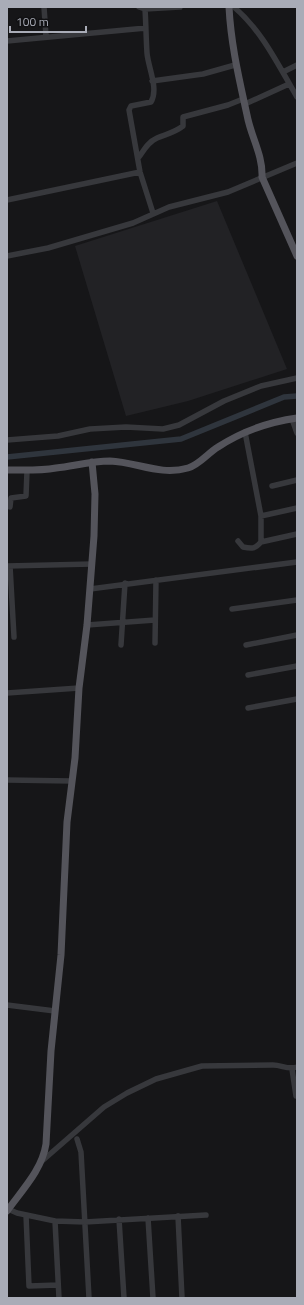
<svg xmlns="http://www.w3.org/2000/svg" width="304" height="1305" viewBox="0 0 304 1305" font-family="'Titillium Web',sans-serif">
<rect width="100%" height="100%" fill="#161618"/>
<path fill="#222225" d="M217,201L287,369L188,401L126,416L75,246Z"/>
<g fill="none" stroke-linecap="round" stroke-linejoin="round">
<path stroke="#2f353d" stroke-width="5.5" d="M7,457L181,439L284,397L297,396"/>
<path stroke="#37383c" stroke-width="5.5" d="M44,7L46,36
M139,7L145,9
M234,7C263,32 278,65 297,97
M7,41L146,28
M283,72L297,65
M152,81L203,74L235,65
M245,104L289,84
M139,157C144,150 148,142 157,138C166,134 174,133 183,126V117L228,105L243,99
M7,200L140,172
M153,213L140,172L129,110L131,106L151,102C159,89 148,67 147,53C146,38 146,24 145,9L180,7
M7,256L48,248L133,223L169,207L228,192L297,163
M292,419L297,433
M7,440L58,436L90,429L126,427L163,429L179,425L224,401L261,386L297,378
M272,486L297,480
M10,507L11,498L26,496L27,471
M261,516L297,508
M238,541L243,547C252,549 255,549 261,542V516L245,432
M261,542L297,534
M7,566L92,564
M10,566L14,637
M90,589L297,562
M232,609L297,600
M87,625L155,620
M155,643L156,580
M121,645L125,583
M246,645L297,635
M248,675L297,666
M7,693L79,688
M248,708L297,699
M7,780L72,781
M7,1005L55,1011
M292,1069L296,1096
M77,1139L81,1152L89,1298
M42,1161L104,1107L127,1093L156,1079L202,1066L273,1065C282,1065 288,1070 297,1067
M8,1209L17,1213L55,1221L59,1298
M26,1215L29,1286L58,1285
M178,1216L182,1298
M148,1218L153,1298
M119,1219L124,1298
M55,1221L85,1222L206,1215"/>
<path stroke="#54545b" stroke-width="7" d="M229,7C231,45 239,78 247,115C251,137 263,155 262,177L297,256
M7,470C23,470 39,471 56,468C74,466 91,461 110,461C137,462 160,476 188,468C199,465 208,453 218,447C241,432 269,422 297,418
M7,1211C22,1190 42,1170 46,1144L51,1051L61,955L67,822L75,758L79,688L87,625L94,536L95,494L92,462"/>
</g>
<rect width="304" height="1305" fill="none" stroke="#a9acb7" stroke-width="16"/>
<path d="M10 26v6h76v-6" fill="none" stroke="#a9acb7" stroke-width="2"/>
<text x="16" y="26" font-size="12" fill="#a9acb7" stroke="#111113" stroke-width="3" paint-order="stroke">100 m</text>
</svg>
